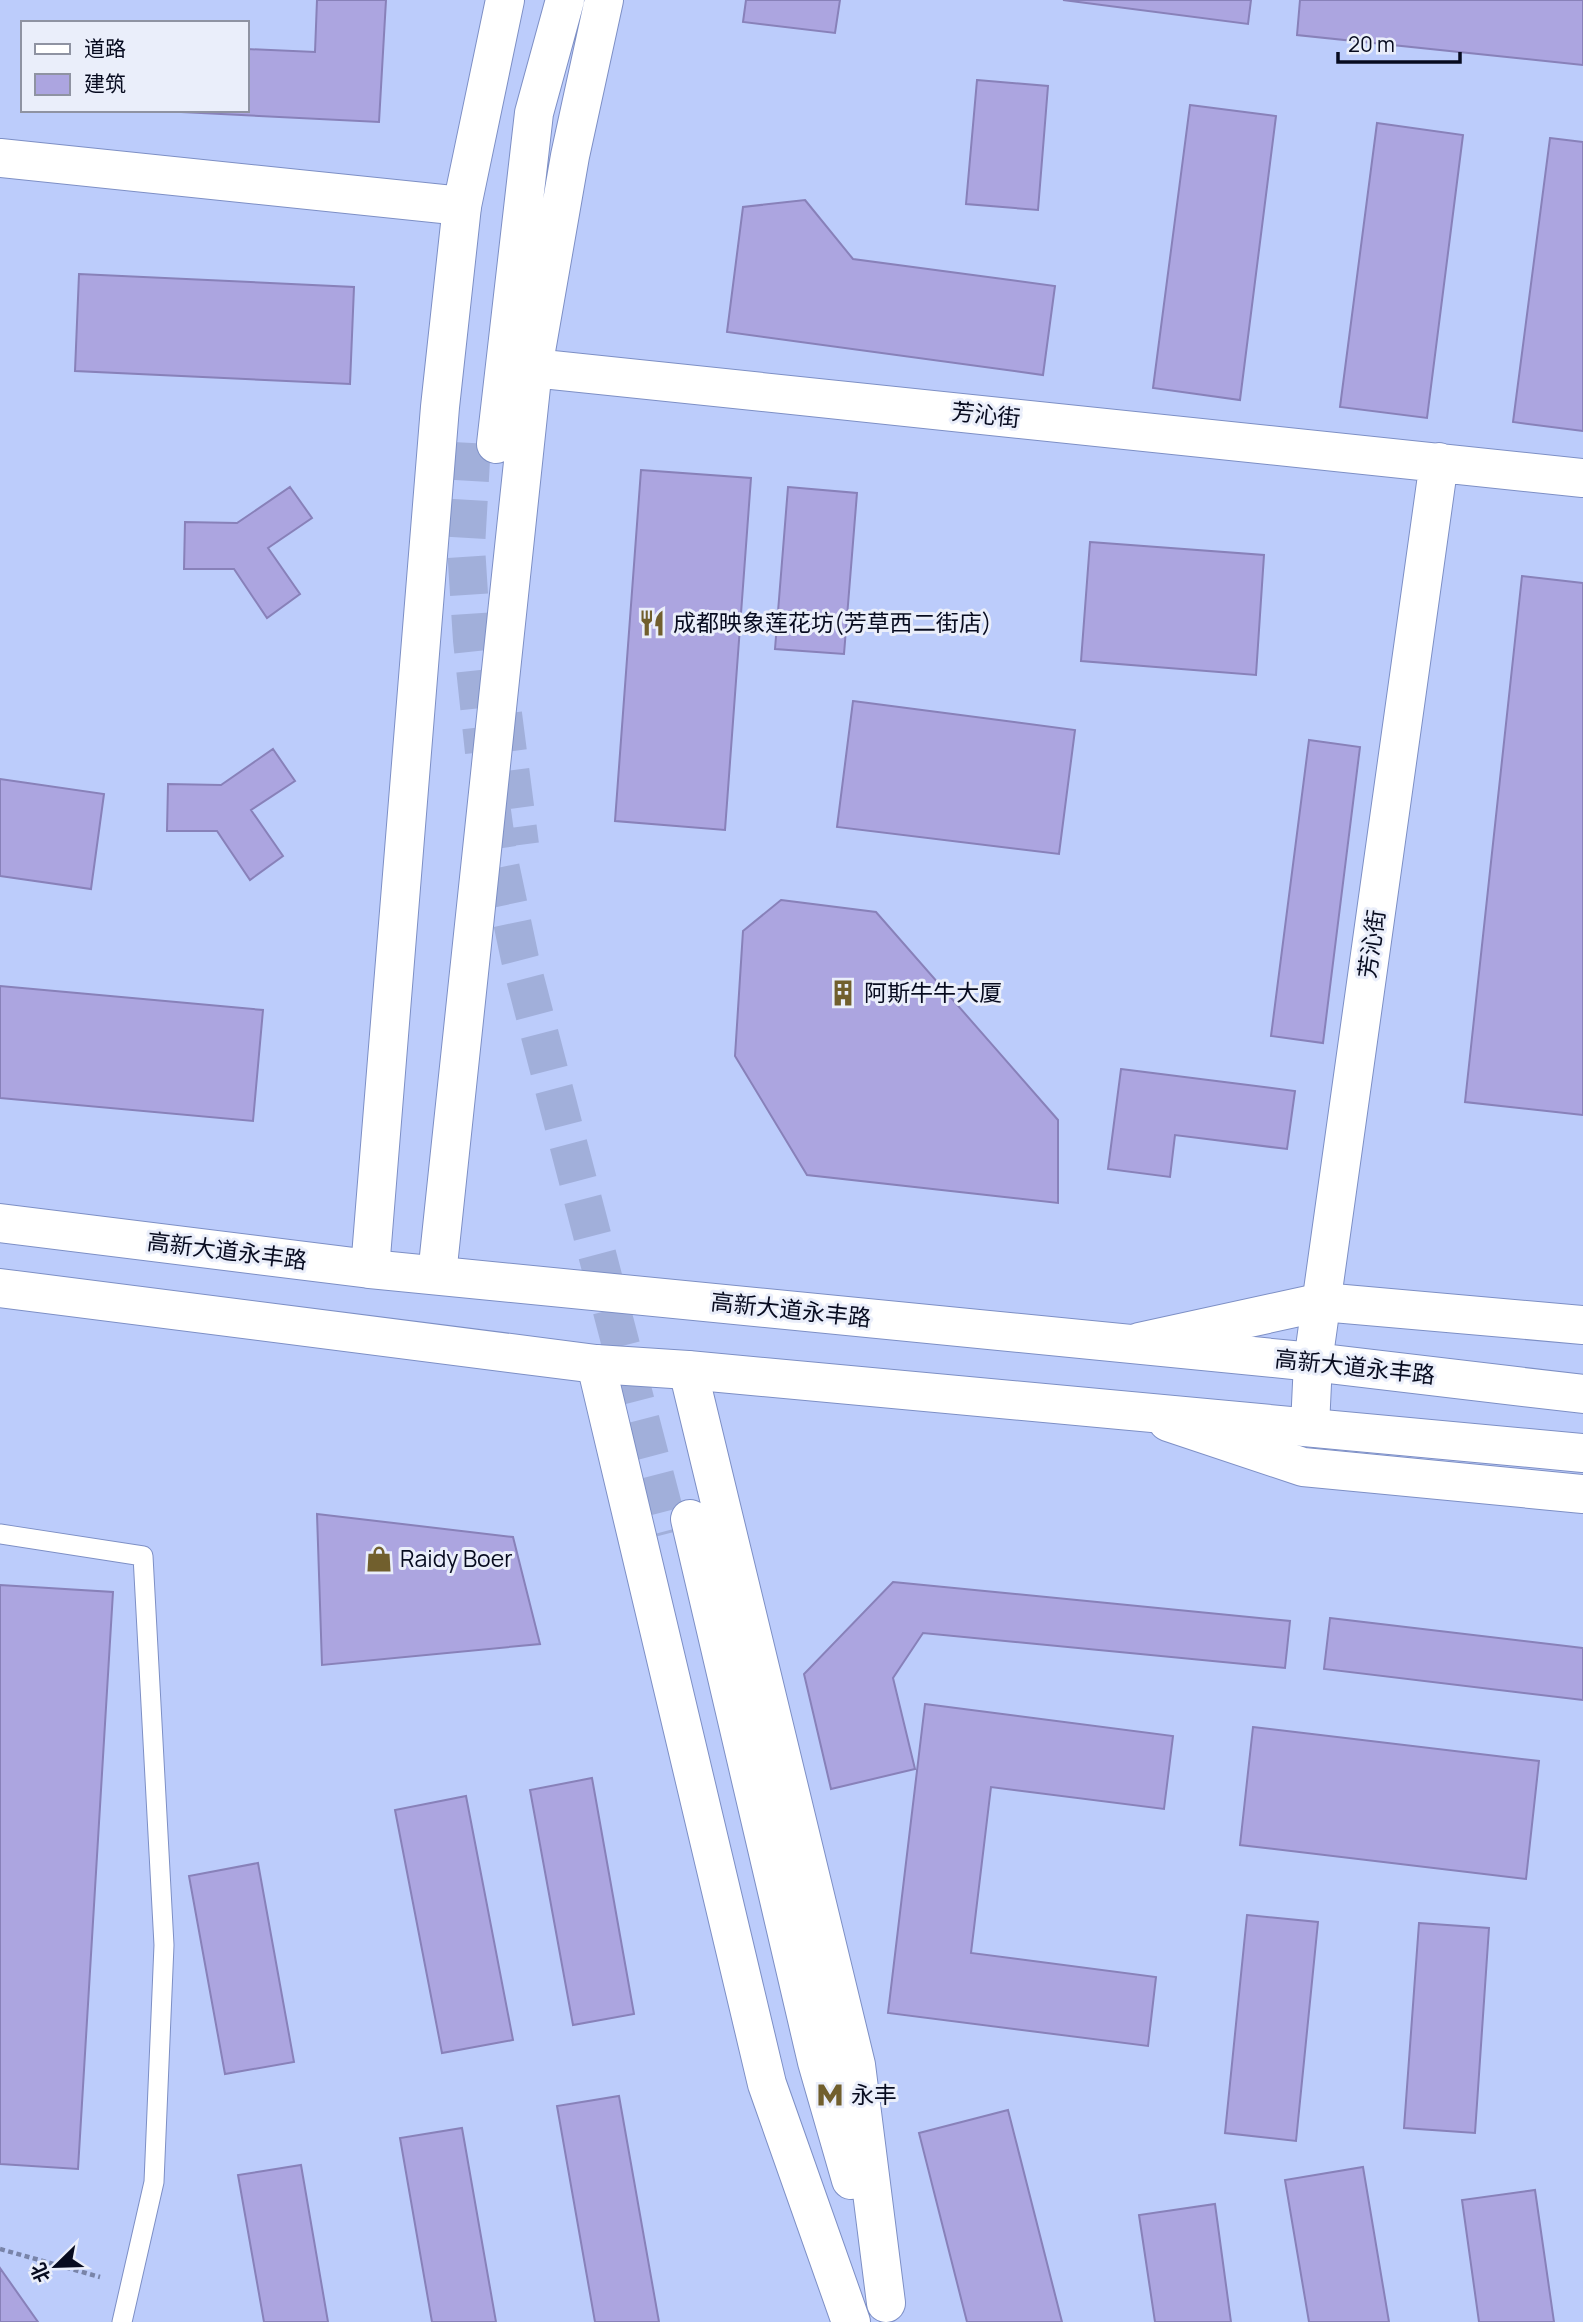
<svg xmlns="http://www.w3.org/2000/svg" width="1583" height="2322" viewBox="0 0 1583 2322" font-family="Manrope,'Noto Sans SC',sans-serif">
<rect width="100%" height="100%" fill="#bcccfb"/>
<path fill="#aca5e0" stroke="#8881b9" stroke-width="2" d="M317,0H386L379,122L141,110H247V49L315,52Z
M746,0H840L835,33L743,22Z
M1063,0H1251L1248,24Z
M1300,0H1583V65L1297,35Z
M977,80L1048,86L1038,210L966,204Z
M1190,105L1276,116L1240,400L1153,388Z
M1377,123L1463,135L1427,418L1340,407Z
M1550,138L1583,142V431L1513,422Z
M805,200L853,259L1055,286L1043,375L727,332L743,207Z
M79,274L354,287L350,384L75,371Z
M641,470L751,478L725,830L615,821Z
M290,487L312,518L268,548L300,594L267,618L234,569H184L185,522L237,523Z
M788,487L857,493L844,654L775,649Z
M1090,542L1264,555L1256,675L1081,661Z
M1522,576L1583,583V1115L1465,1102Z
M853,701L1075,730L1059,854L837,827Z
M1309,740L1360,747L1323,1043L1271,1036Z
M273,749L295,781L251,810L283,856L250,880L217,831H167L168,784L221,785Z
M0,779L104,794L91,889L0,876Z
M781,900L876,912L1058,1120V1203L807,1175L735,1056L743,931Z
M0,986L263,1010L253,1121L0,1098Z
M1121,1069L1295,1091L1287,1149L1175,1135L1170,1177L1108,1169Z
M317,1514L513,1537L540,1644L322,1665Z
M893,1582L1290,1621L1285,1668L923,1633L893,1678L915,1769L831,1789L804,1674Z
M0,1585L113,1592L78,2169L0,2164Z
M1330,1618L1583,1648V1700L1324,1669Z
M925,1704L1173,1736L1164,1809L991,1787L971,1953L1156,1977L1148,2046L888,2013Z
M1253,1727L1539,1761L1526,1879L1240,1845Z
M592,1778L634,2014L573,2025L530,1790Z
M466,1796L513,2040L442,2053L395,1810Z
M258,1863L294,2062L225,2074L189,1876Z
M1247,1915L1318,1922L1296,2141L1225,2133Z
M1419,1923L1489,1928L1475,2133L1404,2128Z
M619,2096L659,2322H595L557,2106Z
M1008,2110L1062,2322H967L919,2133Z
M462,2128L496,2322H432L400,2138Z
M301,2165L328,2322H264L238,2175Z
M1363,2167L1389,2322H1309L1285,2180Z
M1535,2190L1554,2322H1479L1462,2200Z
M1215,2204L1231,2322H1155L1139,2215Z
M0,2268L38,2322H0Z"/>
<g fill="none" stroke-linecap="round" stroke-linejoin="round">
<path stroke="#a1afda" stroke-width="38" stroke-dasharray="38 19" stroke-linecap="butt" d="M472,443L466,547L472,640L484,752
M503,714L520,845
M492,811L498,855L520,959L670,1533"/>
<g stroke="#7d8fc5" stroke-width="21">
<path id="lane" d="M0,1534L143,1556L164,1945L154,2182L122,2322"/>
</g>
<g stroke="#7d8fc5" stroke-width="40">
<path id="street" d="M0,158L462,206
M533,368L1583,478
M1310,1426L1313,1362L1439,462"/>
</g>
<g stroke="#7d8fc5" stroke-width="40">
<path id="secondary" d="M496,444L534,113L565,0
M370,1269L440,407L462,206L505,0
M437,1275L533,368L570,156L604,0
M1139,1342L1322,1302L1583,1325
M596,1364L767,2084L851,2322
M688,1370L856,2065L886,2303
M1168,1422L1303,1467L1583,1494
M690,1519L817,2062L851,2180"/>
</g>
<g stroke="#7d8fc5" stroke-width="40">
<path id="primary" d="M0,1223L370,1269L1313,1362L1583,1394
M0,1288L596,1364L688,1370L1583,1453"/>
</g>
<path stroke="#7984a9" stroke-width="4.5" stroke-dasharray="5 3.5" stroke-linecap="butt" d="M0,2249L100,2277"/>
<use href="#lane" stroke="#fff" stroke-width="19"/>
<use href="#street" stroke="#fff" stroke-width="38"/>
<use href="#secondary" stroke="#fff" stroke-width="38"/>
<use href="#primary" stroke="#fff" stroke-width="38"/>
</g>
<defs>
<g id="restaurant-bare" transform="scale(2.1)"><path d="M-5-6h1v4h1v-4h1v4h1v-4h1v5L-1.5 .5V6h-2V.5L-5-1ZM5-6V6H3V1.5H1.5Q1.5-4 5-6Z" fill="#715f2d" stroke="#eaeefa" stroke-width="2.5" paint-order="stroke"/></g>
<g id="building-bare" transform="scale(2.1)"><path d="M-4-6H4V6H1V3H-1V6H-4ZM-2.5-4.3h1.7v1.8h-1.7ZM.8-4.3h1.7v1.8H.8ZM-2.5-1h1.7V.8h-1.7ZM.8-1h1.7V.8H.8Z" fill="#715f2d" stroke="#eaeefa" stroke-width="2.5" paint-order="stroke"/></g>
<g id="shop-bare" transform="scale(2.1)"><path d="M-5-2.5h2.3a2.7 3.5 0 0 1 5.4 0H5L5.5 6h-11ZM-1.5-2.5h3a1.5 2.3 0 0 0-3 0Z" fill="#715f2d" stroke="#eaeefa" stroke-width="2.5" paint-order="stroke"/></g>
<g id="metro-bare" transform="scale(2.1)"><path d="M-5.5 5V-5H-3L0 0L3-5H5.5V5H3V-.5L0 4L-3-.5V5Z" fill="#715f2d" stroke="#eaeefa" stroke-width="2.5" paint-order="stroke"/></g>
</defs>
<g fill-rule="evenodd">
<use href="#restaurant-bare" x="652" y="623"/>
<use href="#building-bare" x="843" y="993"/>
<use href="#shop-bare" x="379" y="1559"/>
<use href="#metro-bare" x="830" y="2095"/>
</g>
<g text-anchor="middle" stroke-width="6" stroke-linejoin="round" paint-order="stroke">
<g font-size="23" fill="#070b1f" stroke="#eaeefa">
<text transform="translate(986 415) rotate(6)" y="8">芳沁街</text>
<text transform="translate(1372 944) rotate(-82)" y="8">芳沁街</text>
<text transform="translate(227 1251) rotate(7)" y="8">高新大道永丰路</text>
<text transform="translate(791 1310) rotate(6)" y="8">高新大道永丰路</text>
<text transform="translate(1355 1367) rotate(6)" y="8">高新大道永丰路</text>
</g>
<g font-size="23" fill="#070b1f" stroke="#eaeefa" text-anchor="start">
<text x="673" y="631">成都映象莲花坊(芳草西二街店)</text>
<text x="864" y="1001">阿斯牛牛大厦</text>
<text x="400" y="1567">Raidy Boer</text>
<text x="851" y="2103">永丰</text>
</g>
</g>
<rect x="21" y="21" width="228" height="91" fill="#eaeefa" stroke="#8f93a2" stroke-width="2"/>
<rect x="35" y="44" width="35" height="10" fill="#ffffff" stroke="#8f93a2" stroke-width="2"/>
<text x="84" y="56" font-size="21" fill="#070b1f">道路</text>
<rect x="35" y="74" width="35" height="21" fill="#aca5e0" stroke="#8f93a2" stroke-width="2"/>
<text x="84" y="91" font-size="21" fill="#070b1f">建筑</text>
<g transform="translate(56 2266) rotate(247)" stroke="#eaeefa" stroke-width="5" paint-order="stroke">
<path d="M0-5L12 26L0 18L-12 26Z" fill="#070b1f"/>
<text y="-10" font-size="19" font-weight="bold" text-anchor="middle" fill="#070b1f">北</text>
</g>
<path d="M1338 52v10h122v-10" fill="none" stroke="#070b1f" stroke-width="3.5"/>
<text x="1348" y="52" font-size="21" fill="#070b1f" stroke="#eaeefa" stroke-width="5" paint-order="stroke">20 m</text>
</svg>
